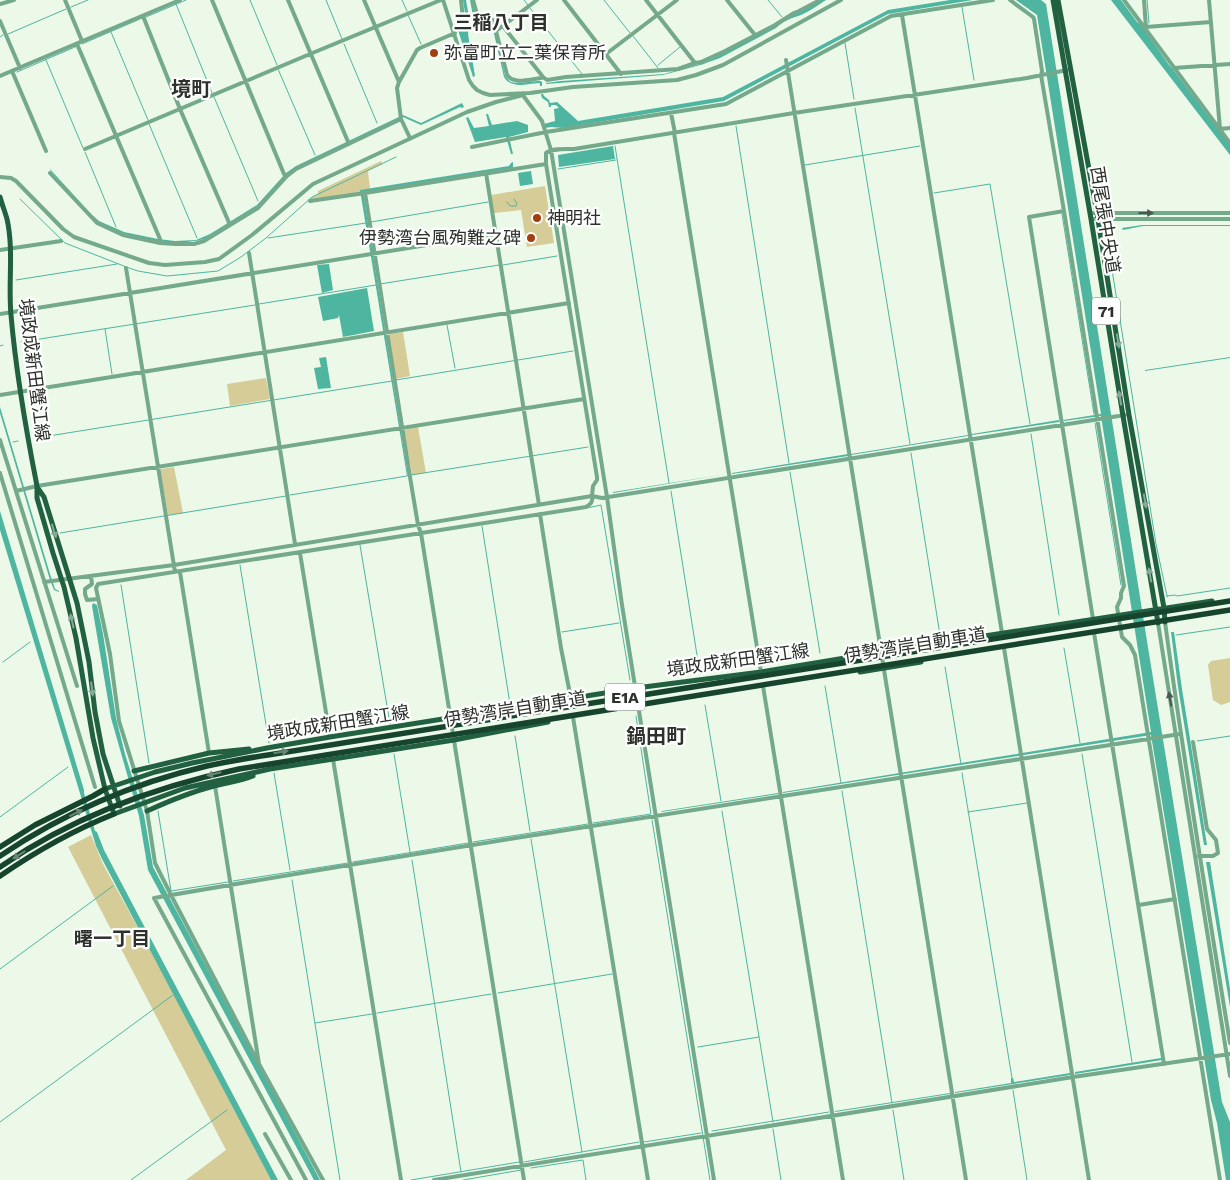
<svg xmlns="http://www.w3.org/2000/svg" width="1230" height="1180" viewBox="0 0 1230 1180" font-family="'Work Sans','Noto Sans JP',sans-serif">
<rect width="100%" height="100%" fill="#ecf9e8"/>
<path fill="#d5cc97" d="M381,161L383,164L368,171L370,189L361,190V192L308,200L318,194V191Z
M545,186L554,243L527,247L521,210L494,213L491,195Z
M403,332L410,376L396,379L389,334Z
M266,378L270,399L230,406L227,384Z
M418,427L426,473L412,475L404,430Z
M174,467L183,513L168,515L160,470L161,469Z
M1230,658V702L1221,705L1213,700L1208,665L1211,661Z
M91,835L103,864L166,979L271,1180H186L226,1150L68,847Z"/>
<path fill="#4eb5a1" d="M463,0H466L470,23L468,34L475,76L473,77L458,30L465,27C467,18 464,9 463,0Z
M470,0H472L475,15C480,19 487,19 493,22L505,76C507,78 508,80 511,82C517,84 533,81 540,81L542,82V86H540V84L539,83C526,84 511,89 504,77L492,25C487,19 479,20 473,16Z
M821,0H826C818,5 810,11 801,15C792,18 783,21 776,28L720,58L706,63L704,64L663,75L546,84V83L561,81L664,74L703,63L718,56L720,55Z
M950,0H973L888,14L724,101L563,128L551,127L545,128L544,124L555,121L554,109L559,108L556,105H551V107H549L548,102L542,98L541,94H543L544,96L549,100L550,103L557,102L578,121L723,97L888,10Z
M1016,0H1041L1046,4L1146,635L1222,1102L1230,1122V1180H1226L1217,1123L1211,1100L1151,735L783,793V792L1151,732L1101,416L1064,421L1063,420L1101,414L1037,15Z
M1111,0H1121L1137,22L1141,25L1169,65L1171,67L1230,145V155Z
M462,103L464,107L462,108L460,107L421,125L403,117L399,119L296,168L258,206L204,239C173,248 123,238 96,221C90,217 85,210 80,204C70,193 60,181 50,170V169L91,214L99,221L124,232L158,239L175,241L196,240L210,234L257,205L286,173L296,166L403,115L421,123Z
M486,114H488L492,125L517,121L528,125V132L509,137L513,154H511L506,137L475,142L466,118L468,117L474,128L489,126Z
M613,146L615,159L559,167L558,155Z
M513,162V168L363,192L408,476H407L360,190L509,166L511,163Z
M531,171L533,184L520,186L518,173Z
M1142,225H1230V226H1143L1123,230L1122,228Z
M329,264L333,290L322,293L317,265Z
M367,288L374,331L343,337L339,315L338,318L323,321L318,297Z
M326,357L331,388L318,389L314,368L321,367L319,358Z
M1230,357V358L1145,371V370Z
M0,407L50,574L55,589L59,591V592L54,590L50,580L0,413Z
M1059,420V422L972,435V434Z
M968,435V436L851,455V454Z
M848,454V456L732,474V473Z
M727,474L613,493V492Z
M0,511L84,790V793L95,831L97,832L104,850L278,1180H271L102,859L96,846L0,530Z
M93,603L97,605L103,634L116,718L125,754L144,815L153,867L320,1180H314L148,870L139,816L111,718L92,606Z
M1171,632H1174L1182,689L1207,845H1204L1178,687Z
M778,793V794L661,812L662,811Z
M1206,862H1210L1230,989V1007Z
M1161,1058L1162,1060L1075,1074V1072Z
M1070,1073V1075L955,1093V1092L1011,1083V1078H1013L1014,1082Z
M950,1093V1094L835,1112V1111Z"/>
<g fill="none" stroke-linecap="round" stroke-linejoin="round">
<path stroke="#4eb5a1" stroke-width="1" d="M250,0L277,65
M326,0L342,39
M402,0L407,11
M524,0L528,5
M604,0L630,33
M768,0L782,17
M1147,0L1149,23
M176,4L212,93
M71,7L88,0
M962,7L974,80
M530,8L582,74
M408,15L421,44
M146,17L186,0
M111,32L148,120
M8,34L66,9
M633,36L658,68
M0,37L3,35
M845,43L854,99
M82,44L140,19
M344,44L377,123
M46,60L83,148
M658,65L680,47
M278,69L315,155
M17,72L75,47
M214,97L258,201
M855,108L910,444
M149,124L197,238
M736,126L789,463
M615,146L669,483
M85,152L116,227
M805,165L920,146
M558,169L616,160
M934,193L990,184L1030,424
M20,199L65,243L129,268L138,271L167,276L218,271L241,257L266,238L312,197L396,157
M507,202L510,206H516L517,204L514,199
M1062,214L1094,414
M371,222L488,202
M1105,226L1156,544L1167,596
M268,238L366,223
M503,265L557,256
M16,280L117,264
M380,284L499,265
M259,304L376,285
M447,325L455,368
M105,329L112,374
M21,342L255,305
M0,346L3,345
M396,380L573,351
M1095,423L1121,585
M1031,434L1059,615
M36,438L392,381
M13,442L18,441
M911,453L940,635
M790,472L820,653
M411,475L588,447
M671,491L700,674
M290,495L407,476
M587,508L601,505L630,680
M482,526L510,704
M60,533L286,496
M360,545L390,724
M240,565L269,743
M121,585L149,763
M1167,597V596L1175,595L1177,596L1230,588
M562,632L619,623
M1176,635L1230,627
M1064,648L1080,743
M3,662L30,642
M945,667L961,764
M825,686L841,783
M705,705L721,801
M515,736L530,831
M1197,741L1230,736
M394,754L410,852
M1082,754L1132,1062
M274,773L290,870
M962,773L1012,1078
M842,791L892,1103
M158,811L171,891L228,882
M722,811L773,1122
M968,812L1027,803
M0,817L68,767
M652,820L710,1180
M593,823L651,814L636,716
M531,839L582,1152
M473,842L588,824
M412,860L461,1172
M353,862L468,843
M292,880L340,1180
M233,881L348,863
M0,969L113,886
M498,993L612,974
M377,1013L491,994
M315,1023L372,1014
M698,1047L759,1037
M1013,1090L1027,1180
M893,1110L904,1180
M0,1122L173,995
M773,1129L781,1180
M712,1131L829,1112
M644,1142L701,1133
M524,1162L639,1142
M531,1168L583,1160L586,1180
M131,1180L227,1110
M411,1180L519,1162
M463,1180L521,1170"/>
<path stroke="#74a98b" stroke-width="4" d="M65,0L82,41
M212,0L284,174L287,176
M288,0L349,144
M364,0L399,82
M443,0L469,80L473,86L477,90L483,93L490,95L530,93L573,87L677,80L696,75L723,65L841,0
M473,0L477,14L488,17L494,21L496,31L537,0
M564,0L621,74
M646,0L695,63
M727,0L755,35
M1010,0L1033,17L1034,19L1042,71L1041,75L1064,211L1124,586L1121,593V598L1117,607L1122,637L1130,645L1135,655L1220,1180
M1124,0L1230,143
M1144,0L1146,28
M1209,0L1220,129
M0,4L14,0
M902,15L1002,633
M143,16L180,109L230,225
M0,21L20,68
M1146,27L1211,22
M453,28L462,24L463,19L461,0
M496,31L507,75C514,85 530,79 541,78L543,77L503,26
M77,44L160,239V243
M606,54L677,0
M786,60L966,1180
M1174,68L1230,64
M1067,70L1027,78L794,113L574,149C565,149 553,148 546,153V164L597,477V480L593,486L592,496L602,498L1125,415
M12,71L46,151
M0,76L180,0
M543,77L547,80L566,77L678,69L695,63L701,62L725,51L775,25L794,13L799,11L820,0
M522,94L542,121L551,150L607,497L622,605L714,1180
M671,113L675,133
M1220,129L1230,128
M674,133L761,672
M410,138L401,119L397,88L399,82L417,50L420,48L455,33
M472,147L546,132L726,104L891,16L993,0
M85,149L310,54L441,0
M50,173L97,223L123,235L160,243L175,244H194L204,241L230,225L258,208L287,176L296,169L401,119
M486,173L539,505
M0,177L11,178L16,181L63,229L74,237L149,263L165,265L205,262L219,259L252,235L313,184L467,112L496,102L523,95
M310,201L365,193
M1064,211L1029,217L1093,619
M1090,213H1230
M1091,219H1230
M0,250L61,241
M249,253L295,544
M126,268L175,572
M0,314L495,234
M0,395L569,303
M0,440L77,686
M0,473L95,787
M16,491L37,486L584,399
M540,514L561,648L571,699
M300,553L330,737
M180,572L209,753
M91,576L92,584L85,589V594L87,600L98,599
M44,582L174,565L592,496C593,502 591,504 586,507L98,584L96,588L110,654L119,721L147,811L155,863L171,895L259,1064
M1165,622C1184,763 1207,903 1230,1043
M1158,623L1230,1076
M1094,633L1164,1064
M1004,648L1089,1180
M763,686L843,1180
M573,717L648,1180
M1193,742L1207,829L1216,840L1218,853L1213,856H1199
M333,759L401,1180
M215,786L259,1064L323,1180
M1139,905L1175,899
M265,1134L291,1180
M306,1180L154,898C496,839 838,788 1180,734
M434,1180L1073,1077L1230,1054
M524,1180L421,533L418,525L410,477L365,193L546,164"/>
<path stroke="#226042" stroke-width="5" d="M1053,0L1091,219L1123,416L1158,623
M1058,0L1097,213L1129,415L1164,608L1165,622
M0,197C2,204 5,212 7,219C14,250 8,284 11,315C16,373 26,430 37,486V498L53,553L64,587L76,638L93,738L105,789L114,814L185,788L270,769L454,740L548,722
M37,487L44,497L77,603L89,662L95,712L103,754L120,806
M860,672L921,662
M134,771L209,753L249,749
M105,789L155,772L192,763L267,748L330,737L636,688L761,672L881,652L1212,601
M147,811C169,801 191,792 214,786C227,783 240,781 253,776"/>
<path stroke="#16442d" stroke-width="5.5" d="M0,847L35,825L93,796L105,789
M0,856C62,814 134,783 207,766C227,762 248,758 268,755L1230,601
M0,867C72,817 154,787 239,769L1230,610
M0,876C35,852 74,830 114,814"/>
</g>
<defs><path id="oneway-solid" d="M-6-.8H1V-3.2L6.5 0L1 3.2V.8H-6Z" transform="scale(1.25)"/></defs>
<g fill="#455b4d">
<use href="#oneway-solid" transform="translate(1146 213)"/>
<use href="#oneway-solid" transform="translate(1170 699) rotate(-99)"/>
</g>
<g fill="#85a897">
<use href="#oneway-solid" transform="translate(1118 341) rotate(81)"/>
<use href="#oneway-solid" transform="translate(1120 398) rotate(-99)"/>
<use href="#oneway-solid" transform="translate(1145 501) rotate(80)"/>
<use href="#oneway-solid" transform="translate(54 531) rotate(73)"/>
<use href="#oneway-solid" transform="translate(1150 575) rotate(-100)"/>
<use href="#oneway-solid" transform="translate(72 621) rotate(-103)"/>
<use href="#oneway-solid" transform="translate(92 689) rotate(83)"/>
</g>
<g fill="#688576">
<use href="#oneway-solid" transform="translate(281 752) rotate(-9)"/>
<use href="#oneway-solid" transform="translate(214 774) rotate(167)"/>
<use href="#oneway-solid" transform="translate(76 813) rotate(-26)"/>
<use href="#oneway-solid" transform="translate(19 855) rotate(148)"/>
</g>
<g fill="#a33e10" stroke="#fff" stroke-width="2">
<circle cx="434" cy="53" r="5"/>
<circle cx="537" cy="218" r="5"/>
<circle cx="531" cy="238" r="5"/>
</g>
<g text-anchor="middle" stroke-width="4.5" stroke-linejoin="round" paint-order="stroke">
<g fill="#fff" stroke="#6b6f6b" stroke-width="1">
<rect x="1092" y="297.5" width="28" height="27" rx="4"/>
<rect x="605" y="683.5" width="40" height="27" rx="4"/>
</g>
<g font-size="16" font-weight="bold" fill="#2c312b">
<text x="1106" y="317">71</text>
<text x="625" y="703">E1A</text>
</g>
<g font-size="18" fill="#2c312b" stroke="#fff" text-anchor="start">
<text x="444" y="59">弥富町立二葉保育所</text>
<text x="547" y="224">神明社</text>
<text x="521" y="244" text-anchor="end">伊勢湾台風殉難之碑</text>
</g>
<g font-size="18" fill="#2c312b" stroke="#fff">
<text transform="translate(1105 220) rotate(81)" y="6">西尾張中央道</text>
<text transform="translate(34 370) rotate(83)" y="6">境政成新田蟹江線</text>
<text transform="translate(915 645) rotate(-9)" y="6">伊勢湾岸自動車道</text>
<text transform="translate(738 660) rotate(-8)" y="6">境政成新田蟹江線</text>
<text transform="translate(515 709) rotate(-9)" y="6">伊勢湾岸自動車道</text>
<text transform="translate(338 723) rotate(-9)" y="6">境政成新田蟹江線</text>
</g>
<g font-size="19" font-weight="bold" fill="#2c312b" stroke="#fff">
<text x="501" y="29">三稲八丁目</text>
<text x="112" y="945">曙一丁目</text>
</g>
<g font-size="20" font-weight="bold" fill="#2c312b" stroke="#fff">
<text x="191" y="96">境町</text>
<text x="656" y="743">鍋田町</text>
</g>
</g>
</svg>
